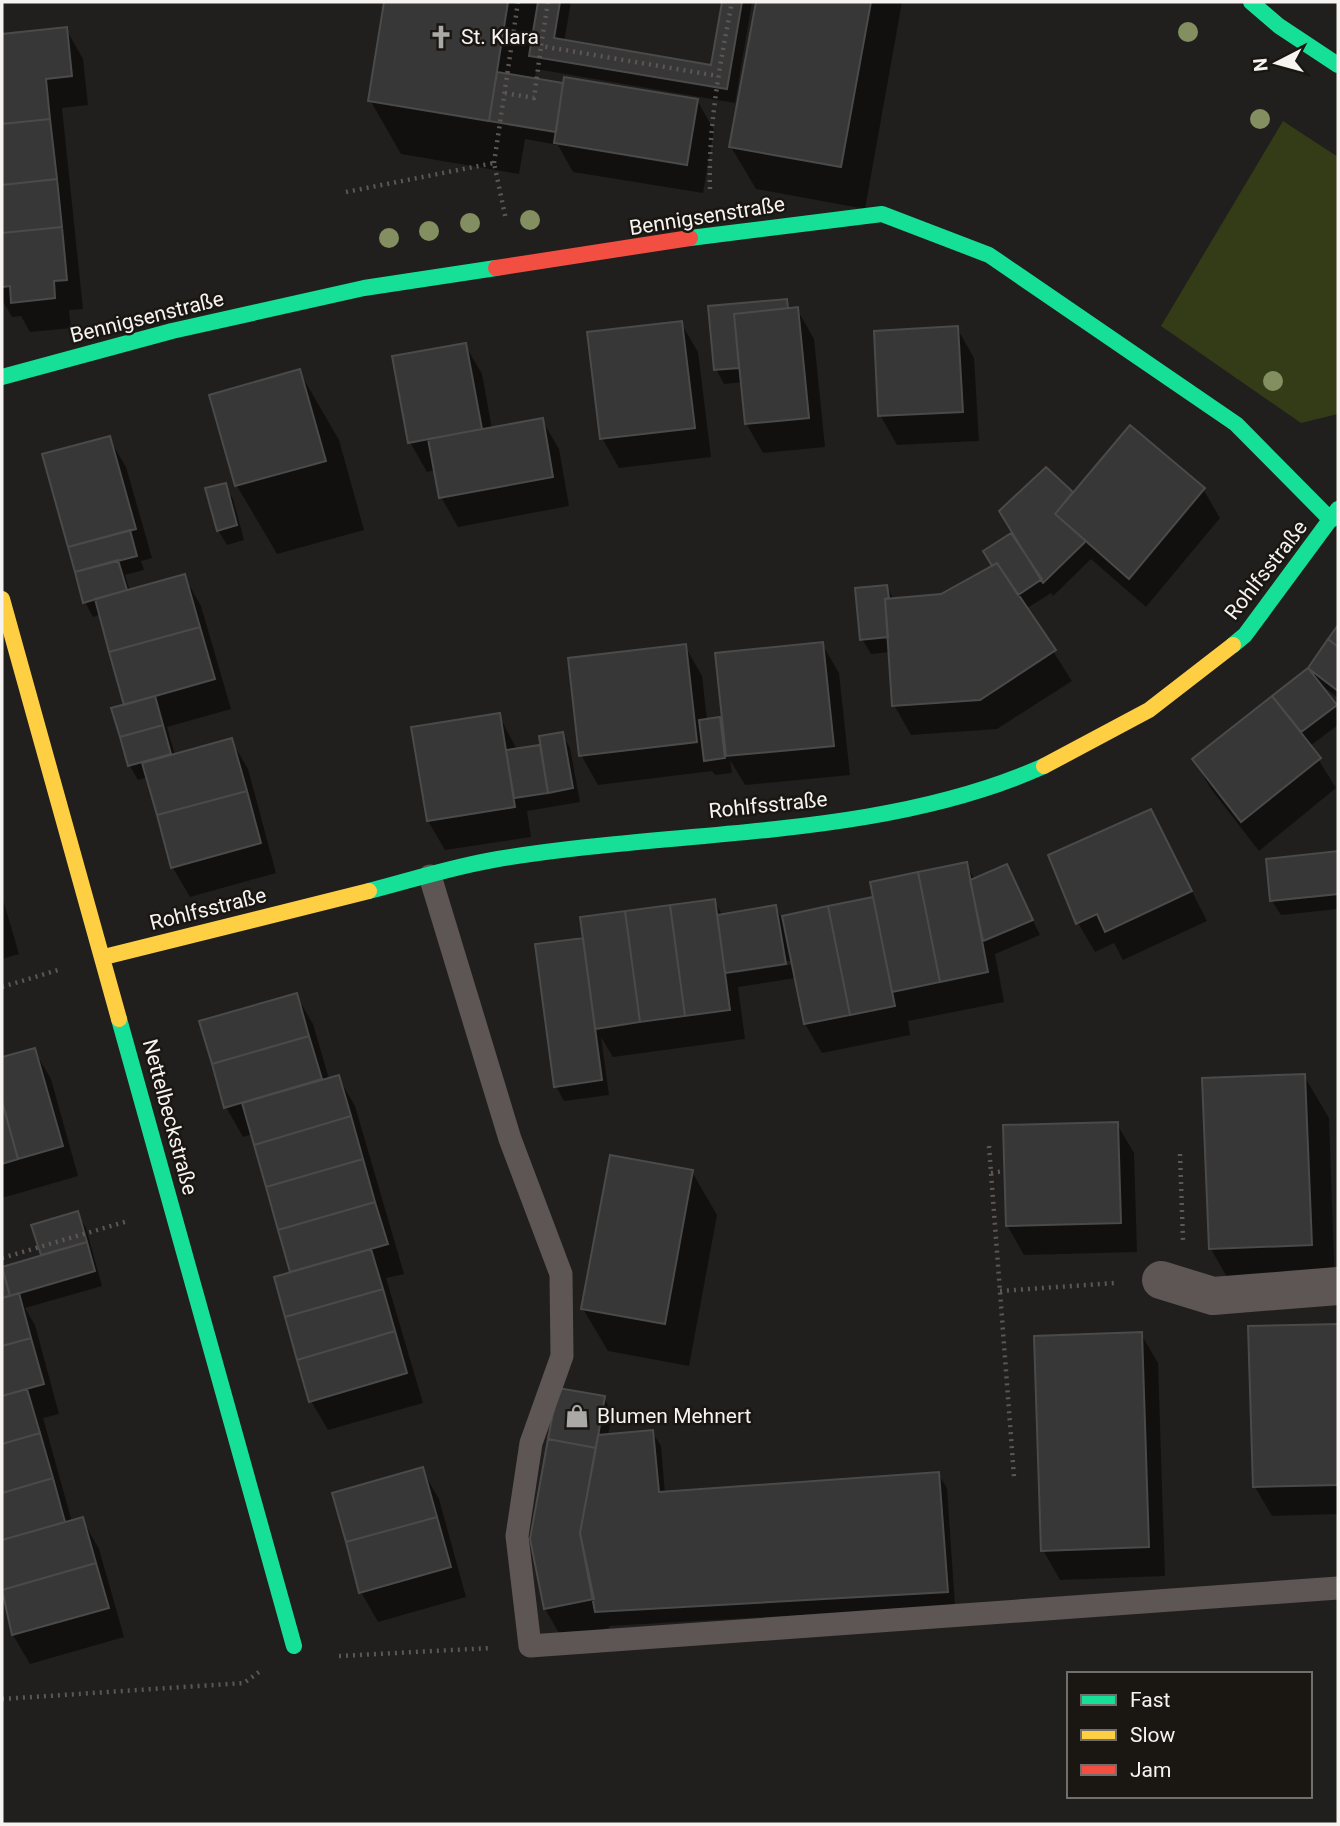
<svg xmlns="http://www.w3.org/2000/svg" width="1340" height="1826" viewBox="0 0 1340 1826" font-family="Roboto,sans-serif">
<rect width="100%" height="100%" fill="#211f1d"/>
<path fill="#333b17" d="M1283,121L1338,157V414L1301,423L1161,326Z"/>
<path fill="#0007" fill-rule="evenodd" d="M386,2H571L564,42L712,67L723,2H752L735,103L536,69L535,80L562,85L564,89L697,100L714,130L703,193L573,172L558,145L525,139L519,174L401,154L370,100Z
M753,2H902L865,209L756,189L731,147L756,8Z
M66,29L83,59L88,105L62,108L83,309L69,310L71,328L30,332L21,316L12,317L2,300V36Z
M786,301L791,310L797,309L814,339L825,447L763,453L746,423L743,382L724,384L716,369L710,308Z
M681,323L698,352L711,457L619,468L602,438Z
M957,328L974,358L979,441L897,445L880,415Z
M465,345L482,374L492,429L542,420L559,449L569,506L458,527L441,497L435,470L427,472L410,442Z
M299,371L339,440L364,530L277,554L237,486L212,396Z
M109,438L126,467L152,558L141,561L144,570L125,575L130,591L184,576L201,606L231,709L167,727L175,755L231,740L248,769L276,873L190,897L173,868L148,777L138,780L130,766L114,709L126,706L101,614L93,617L85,602Z
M1046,469L1073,495L1203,489L1220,518L1146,607L1091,559L1053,596L1051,593L1026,609L1072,681L997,729L911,735L894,705L890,652L871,654L862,639L887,587L894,600L942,596L994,567L985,552L1013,533Z
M225,485L233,499L244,540L227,545L218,530Z
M1338,628V698L1319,683L1338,711V725L1310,746L1336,788L1259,851L1211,789L1194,760L1309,669Z
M822,644L839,673L850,775L745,785L730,760L732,773L715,775L712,771L598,785L581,755L685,646L702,676L707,720L719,719L725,731Z
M499,715L517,750L542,746L562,734L570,748L580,802L527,811L531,837L445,850L428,821L413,728Z
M1151,811L1207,921L1123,960L1114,943L1095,952L1078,923Z
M1337,853L1338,909L1281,915L1272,901Z
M966,864L975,880L1006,866L1040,935L995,954L1004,1002L908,1021L910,1035L822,1053L805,1024L796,978L738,987L745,1039L613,1057L601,1037L609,1095L564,1101L556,1086L584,939L714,901L723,916L775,907L781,917L875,898ZM794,960L795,964L736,973V970Z
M2,896L19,954L2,959Z
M296,995L313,1024L329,1079L338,1077L355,1106L404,1274L386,1278L423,1403L328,1430L311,1401L293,1273L252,1134L243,1137L226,1107Z
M34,1050L51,1079L78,1176L2,1198V1059Z
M1304,1076L1329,1118L1335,1288L1235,1291L1211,1249Z
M1117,1124L1134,1153L1137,1252L1024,1255L1007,1225Z
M692,1172L717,1215L689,1366L608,1351L583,1309Z
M77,1213L86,1228L102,1286L25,1308L35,1325L59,1414L43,1418L72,1522L82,1519L99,1549L124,1637L30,1664L13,1635L2,1593V1268L43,1256L34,1226Z
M1338,1325V1514L1272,1516L1255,1487L1250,1328Z
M1141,1334L1158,1363L1165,1576L1060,1580L1043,1550Z
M604,1398L612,1413L608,1436L652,1432L661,1446L665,1494L938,1474L947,1488L955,1606L609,1626V1628L562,1638L545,1609Z
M422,1470L439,1499L466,1597L378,1622L361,1592Z"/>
<path fill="#383737" stroke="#4a4a4a" stroke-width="2" d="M384,2H508L489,121L368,101Z
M538,2H560L554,38L711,65L722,2H742L727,89L529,56Z
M756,2H871L841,167L729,147Z
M67,27L72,76L46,79L50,119L2,124V34Z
M497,72L563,83L556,132L489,121Z
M564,77L698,99L687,165L554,143Z
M50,119L57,179L2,185V124Z
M57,179L62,227L2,233V185Z
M62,227L67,280L54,281L55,298L11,303L10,286L2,287V233Z
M787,299L788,308L734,314L739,368L714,370L708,306Z
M798,307L809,418L745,424L734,314Z
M682,321L695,428L600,439L587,332Z
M958,326L963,412L878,416L874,331Z
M466,343L482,429L408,443L392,356Z
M300,369L326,461L235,486L209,395Z
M543,418L553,477L439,498L428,439Z
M1130,425L1205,488L1129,579L1055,514Z
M110,436L136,529L68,547L42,454Z
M1046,467L1073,492L1055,514L1086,541L1043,583L999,511Z
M226,483L237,525L217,531L205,488Z
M130,530L137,556L75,572L68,547Z
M1011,533L1042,579L1018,595L997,563L992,566L983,551Z
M118,560L127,590L83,603L75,572Z
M997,563L1056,650L980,700L892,706L885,599L941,594Z
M185,574L200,627L109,652L95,599Z
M887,585L889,598L885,599L888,637L860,640L855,588Z
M1338,625V647L1328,639Z
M200,627L215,679L124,705L109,652Z
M1328,639L1338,647V691L1308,668Z
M823,642L834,746L726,756L715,653Z
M686,644L697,742L579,756L568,658Z
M1308,668L1337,705L1301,732L1272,696Z
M155,696L163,725L120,737L111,708Z
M1272,696L1321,758L1241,822L1192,759Z
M500,713L515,807L427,821L411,727Z
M720,717L725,758L704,761L699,720Z
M163,725L171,754L128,766L120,737Z
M563,732L573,788L548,793L539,736Z
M232,738L247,791L157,815L142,763Z
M540,745L548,793L514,798L506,750Z
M247,791L261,843L171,868L157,815Z
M1151,809L1192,891L1105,932L1097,914L1076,924L1048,855Z
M1338,851V894L1270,901L1266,859Z
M967,862L988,972L940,982L918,872Z
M1007,864L1033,920L983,941L970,880Z
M918,872L940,982L892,992L870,882Z
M873,897L895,1006L850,1015L828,906Z
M715,899L730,1010L685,1016L670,905Z
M670,905L685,1016L640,1022L625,911Z
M776,905L786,964L725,973L717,915Z
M828,906L850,1015L804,1024L782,916Z
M625,911L640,1022L595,1029L580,917Z
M583,938L602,1080L554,1087L535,944Z
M297,993L309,1036L212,1064L199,1021Z
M309,1036L322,1079L224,1108L212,1064Z
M35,1048L63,1146L18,1159L2,1101V1057Z
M1305,1074L1312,1245L1209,1249L1202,1078Z
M339,1075L351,1116L254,1145L242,1103Z
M2,1101L18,1159L2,1164Z
M351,1116L363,1159L266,1187L254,1145Z
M1118,1122L1121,1223L1006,1226L1003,1125Z
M610,1155L693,1170L665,1324L581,1309Z
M363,1159L375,1202L278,1230L266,1187Z
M375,1202L388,1244L290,1272L278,1230Z
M78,1211L87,1242L41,1255L31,1225Z
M87,1242L95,1271L10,1296L2,1267Z
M371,1249L383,1289L285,1317L274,1277Z
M2,1267L10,1296L2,1298Z
M383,1289L395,1331L297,1360L285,1317Z
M19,1293L31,1338L2,1346V1298Z
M1338,1324V1485L1253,1487L1248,1326Z
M395,1331L407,1373L309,1402L297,1360Z
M1142,1332L1149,1547L1041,1551L1034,1336Z
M31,1338L44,1384L2,1396V1346Z
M558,1388L605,1396L596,1448L548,1439Z
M27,1389L40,1433L2,1444V1396Z
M653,1430L659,1492L939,1472L948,1592L595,1612L580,1533L598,1435Z
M40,1433L53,1478L2,1493V1444Z
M548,1439L596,1448L580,1533L594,1599L544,1609L530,1539Z
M423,1467L437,1517L346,1542L332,1493Z
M53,1478L65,1522L2,1540V1493Z
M83,1517L96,1563L2,1590V1540Z
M437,1517L451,1567L359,1593L346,1542Z
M96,1563L109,1608L12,1635L2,1590Z"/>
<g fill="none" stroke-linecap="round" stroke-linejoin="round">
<path stroke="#5c5654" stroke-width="4.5" stroke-dasharray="2 5" stroke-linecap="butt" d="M548,2L541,46L718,76
M505,93L534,98L541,46
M494,163L518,2
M710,189C708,126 720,64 732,2
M346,192L494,163L506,220
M2,987L58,970
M989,1146L1014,1477
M1180,1154L1183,1240
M991,1173L1004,1171
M2,1258L128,1221
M1000,1291L1115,1283
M339,1656L491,1648
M2,1699L244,1683L259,1672"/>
<path stroke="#5d5654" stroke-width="23" d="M430,876L510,1139L561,1274L562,1356L531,1443L517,1536L530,1646L1338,1588"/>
<path stroke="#5d5654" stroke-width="38" d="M1161,1280L1213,1296L1338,1286"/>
<path stroke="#16e098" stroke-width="16" d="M1251,2L1279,26L1338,65
M690,238L882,214L989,255L1236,424L1331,520
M2,377L172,331L364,288L496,268
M1233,645L1245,635L1338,509
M369,891C412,880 455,866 498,859C675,829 879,840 1044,766
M119,1019L294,1646"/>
<path stroke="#ffcf43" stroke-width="16" d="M2,599L119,1019
M1044,766L1149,710L1233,645
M104,957L369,891"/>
<path stroke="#f24e42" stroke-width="16" d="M496,268L690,238"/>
</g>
<g fill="#838f60">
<circle cx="1188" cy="32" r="10"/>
<circle cx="1260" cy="119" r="10"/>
<circle cx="530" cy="220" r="10"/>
<circle cx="470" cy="223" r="10"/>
<circle cx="429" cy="231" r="10"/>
<circle cx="389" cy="238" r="10"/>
<circle cx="1273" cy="381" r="10"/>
</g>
<defs>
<g id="church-bare" transform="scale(1.89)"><path d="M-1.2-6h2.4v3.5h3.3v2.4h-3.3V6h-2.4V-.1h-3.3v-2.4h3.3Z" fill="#aba9a6" stroke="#1a1612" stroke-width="2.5" paint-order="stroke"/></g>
<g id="shop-bare" transform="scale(1.89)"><path d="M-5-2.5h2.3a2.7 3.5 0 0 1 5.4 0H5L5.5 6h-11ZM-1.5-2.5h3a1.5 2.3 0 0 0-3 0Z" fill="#aba9a6" stroke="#1a1612" stroke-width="2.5" paint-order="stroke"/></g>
</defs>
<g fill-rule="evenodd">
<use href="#church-bare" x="441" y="37"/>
<use href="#shop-bare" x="577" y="1416"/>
</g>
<g text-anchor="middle" stroke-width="5" stroke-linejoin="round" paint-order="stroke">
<g font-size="21" fill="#f6f3f0" stroke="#1a1612" text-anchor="start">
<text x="461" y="44">St. Klara</text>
<text x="597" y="1423">Blumen Mehnert</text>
</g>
<g font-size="21" fill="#f6f3f0" stroke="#1a1612">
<text transform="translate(707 216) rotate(-9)" y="7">Bennigsenstraße</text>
<text transform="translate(147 317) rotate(-14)" y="7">Bennigsenstraße</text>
<text transform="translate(1266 570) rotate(-52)" y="7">Rohlfsstraße</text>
<text transform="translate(768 805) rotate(-6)" y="7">Rohlfsstraße</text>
<text transform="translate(208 909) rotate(-14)" y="7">Rohlfsstraße</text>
<text transform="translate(170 1117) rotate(75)" y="7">Nettelbeckstraße</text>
</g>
</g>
<rect width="1340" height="1826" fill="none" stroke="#f6f3f0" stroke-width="7"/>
<rect x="1067" y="1672" width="245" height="126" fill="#1a1612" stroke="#726e6b" stroke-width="2"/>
<rect x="1081" y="1695" width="35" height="10" fill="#16e098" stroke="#726e6b" stroke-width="2"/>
<text x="1130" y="1707" font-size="21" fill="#f6f3f0">Fast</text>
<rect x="1081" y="1730" width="35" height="10" fill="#ffcf43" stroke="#726e6b" stroke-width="2"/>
<text x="1130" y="1742" font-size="21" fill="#f6f3f0">Slow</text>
<rect x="1081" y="1765" width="35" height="10" fill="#f24e42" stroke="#726e6b" stroke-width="2"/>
<text x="1130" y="1777" font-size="21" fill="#f6f3f0">Jam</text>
<g transform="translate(1277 63) rotate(264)" stroke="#1a1612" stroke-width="5" paint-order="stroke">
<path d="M0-5L12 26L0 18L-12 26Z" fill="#f6f3f0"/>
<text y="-10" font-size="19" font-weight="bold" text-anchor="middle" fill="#f6f3f0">N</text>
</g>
</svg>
